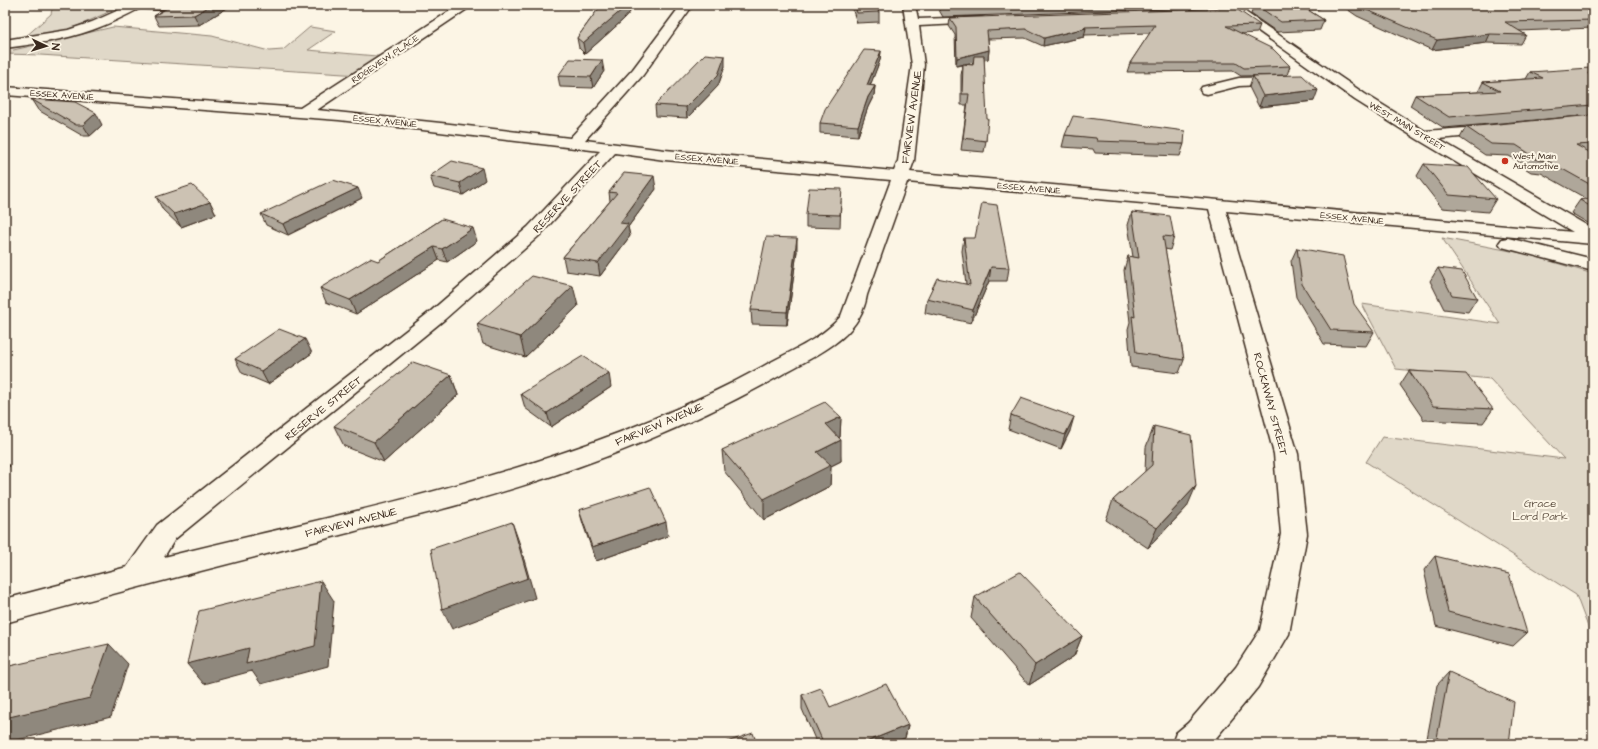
<svg xmlns="http://www.w3.org/2000/svg" width="1598" height="749" viewBox="0 0 1598 749" font-family="'Architects Daughter',sans-serif">
<rect width="100%" height="100%" fill="#fcf5e5"/>
<filter id="ink" filterUnits="userSpaceOnUse"><feTurbulence type="fractalNoise" baseFrequency=".025" numOctaves="2"/><feDisplacementMap in="SourceGraphic" scale="8" xChannelSelector="R" yChannelSelector="G"/><feConvolveMatrix kernelMatrix="1 2 1 2 8 2 1 2 1" color-interpolation-filters="sRGB"/></filter>
<g filter="url(#ink)">
<path fill="#e0d8c8" stroke="#8e8173" d="M53,5H124L69,30L43,36L24,38L51,14Z
M113,27L212,36L269,51L283,50L310,27L336,31L308,50L388,57L360,75L40,55L5,54V52Z
M1442,238L1527,254L1593,274V640L1576,595L1366,462L1382,437L1564,459L1490,379L1396,369L1362,304L1500,324Z"/>
<g fill="none" stroke-linecap="round" stroke-linejoin="round">
<g stroke="#3b2a1e" stroke-width="3">
<path id="minor" d="M132,5H227C221,12 151,9 138,8Z
M459,5H473L317,110L450,124L570,138L633,69L681,5H693L643,75L585,140L665,150L894,171L898,161L912,65L903,5H915L918,19L980,17L984,18L986,20L984,22L980,23L919,26L924,65L914,161L910,172L1573,232L1417,139L1355,100L1222,5H1235L1365,94L1425,131L1493,126L1498,127L1500,130L1498,133L1493,134L1438,139L1593,229V244L1226,211L1298,454L1307,534L1289,634L1258,687L1211,744H1172L1176,733L1188,723L1236,667L1260,630L1281,534L1274,454L1209,209L907,182L867,295C860,339 815,355 781,375C684,430 578,471 471,501C432,513 392,521 352,532C236,562 120,591 5,623V599L127,567L157,525L431,311L528,227L600,151L339,120L5,95V87L300,108ZM615,153L665,160L891,180L841,316C821,340 788,352 762,367C576,469 367,507 164,557L175,539L445,319L540,235Z
M1324,5L1318,8L1272,11L1268,10L1266,8L1270,5Z
M1280,77L1285,78L1287,81L1285,84L1239,86L1207,94L1202,93L1200,90L1202,87L1239,78Z
M1508,238L1593,259V271L1502,247L1499,243L1502,239Z"/>
</g>
<g stroke="#3b2a1e" stroke-width="3">
<path id="major" d="M130,5H145L143,7C126,15 110,24 92,30C64,40 35,44 5,48V40L68,30L92,22Z"/>
</g>
<use href="#minor" fill="#fcf5e5" fill-rule="evenodd"/>
<use href="#major" fill="#fcf5e5" fill-rule="evenodd"/>
</g>
<path fill="#afa79a" stroke="#3b2a1e" fill-rule="evenodd" d="M172,5H232L199,25L159,26L154,16Z
M601,5H636L624,19L585,54L579,48L577,38Z
M851,5H876L879,12V22L857,23Z
M936,5H1222L1221,7L943,17Z
M1238,5H1300L1324,20L1320,30L1277,32L1251,14L1254,5Z
M1341,5H1593V28L1519,31L1526,35L1521,44L1486,43L1432,50L1357,16Z
M950,18L1260,25L1257,33L1241,34L1290,66L1287,75L1241,76L1233,71L1127,72L1130,63L1150,33L1085,35L1084,37L1043,46L1025,38L988,39L989,50L988,59L984,60L986,141L984,152L961,150L967,105H961V75L963,65L956,66L955,35L949,26ZM973,62V65L963,64Z
M881,51L880,60L870,85L875,86L874,95L868,107L858,136L820,133V123Z
M725,66L718,86L687,118L656,116L655,105Z
M604,71L593,88L560,87L558,76Z
M1530,72L1588,74L1593,76V115L1444,128L1410,106L1415,95L1478,92L1483,82L1526,79Z
M1253,76L1314,101L1259,107L1249,87Z
M31,99L102,125L90,136H83L38,110Z
M1593,115V226L1571,213L1580,200L1587,199L1541,173L1531,172L1523,167L1524,165L1509,156L1485,155L1460,138L1466,127Z
M1065,135L1184,144L1180,156L1095,153L1093,149L1062,147Z
M1424,164L1496,199L1488,212L1442,208L1417,176Z
M430,176L485,180L463,195L434,188Z
M656,189L628,227L630,236L600,276L566,271L563,257L610,201L609,192Z
M156,197L210,202L216,214L181,227L163,210Z
M362,198L288,235L266,225L261,214Z
M841,201L840,228L806,227V214Z
M1132,212L1174,237L1170,250L1165,249L1184,360L1179,373L1131,367L1128,329L1130,322L1124,270L1128,256L1133,257L1128,225Z
M442,219L477,241L447,262L439,260L356,314L326,302L320,288L378,261Z
M964,238L1009,268L1007,281H989L971,323L925,313L927,299L966,284L962,251Z
M1297,248L1374,332L1366,346L1324,344L1296,297L1291,261Z
M797,251L787,325L752,324L751,310Z
M1438,268L1477,298L1468,312L1444,309L1430,281Z
M578,306L525,357L483,344L477,324Z
M312,353L268,384L242,373L235,359Z
M1409,371L1493,409L1483,423L1424,420L1400,385Z
M451,375L458,395L384,462L344,446L334,426Z
M611,387L551,427L525,408L521,394Z
M1011,415L1070,431L1061,449L1008,429Z
M841,417L840,437L839,438L841,461L831,466L830,486L764,520L724,471L722,450Z
M1154,426L1187,507L1148,548L1106,520L1113,500L1145,472L1146,447Z
M579,510L668,536L596,561L583,524Z
M1435,556L1527,633L1513,646L1436,626L1424,570Z
M975,597L1082,636L1074,656L1029,685L971,618Z
M1449,672L1509,744H1426L1437,685Z
M802,695L830,707L908,725L905,738L890,744H817L802,709Z"/>
<path fill="#8f887d" stroke="#3b2a1e" d="M212,5H232L199,25L194,15Z
M627,5H636L624,19L585,54L583,43Z
M1086,28L1084,37L1043,46L1044,38Z
M1490,34L1486,43L1432,50L1437,40Z
M989,50L988,59L956,66L957,58Z
M881,51L880,60L867,94V85Z
M725,56V66L718,86L687,118L686,107Z
M602,60L604,71L593,88L591,77Z
M875,86L874,95L868,107L858,136V126L868,97Z
M1318,90L1314,101L1259,107L1263,96Z
M96,113L102,125L90,136L83,125Z
M482,168L485,180L463,195L460,183Z
M654,176L656,189L628,227L630,236L600,276L598,263L620,223Z
M358,188L362,198L288,235L283,224Z
M210,202L216,214L181,227L174,214Z
M473,228L477,241L447,262L442,249Z
M797,238V251L787,325V312Z
M434,247L439,260L356,314L350,300Z
M991,267L989,281L971,323L973,310Z
M573,286L578,306L525,357L520,337Z
M305,339L312,353L268,384L261,371Z
M609,373L611,387L551,427L547,413Z
M451,375L458,395L384,462L374,442Z
M841,417L840,437L825,445L826,424Z
M1074,417L1070,431L1061,449L1065,435Z
M841,440V461L831,466L830,486L764,520V499L817,452Z
M5,461L10,466L5,469Z
M1196,486L1187,507L1148,548L1157,528Z
M512,522L519,542L535,598L452,629L442,609Z
M666,522L668,536L596,561L592,547Z
M321,581L334,601L328,666L261,684L252,671L204,684L187,664Z
M1082,636L1074,656L1029,685L1035,665Z
M109,644L128,664L111,717L5,743V718Z
M908,725L905,738L890,744H861Z"/>
<path fill="#ccc2b3" stroke="#3b2a1e" d="M172,5H212L194,15L154,16Z
M601,5H627L623,9L583,43L577,38Z
M855,5H876L879,12L857,13Z
M942,5H1012L944,7Z
M1256,5H1300L1324,20L1281,22Z
M1357,5H1593V20L1505,22L1526,35L1490,34L1437,40L1360,7Z
M1235,8L1260,25L1226,26L1273,49L1290,66L1244,68L1236,63H1130L1155,25L1084,27L1086,28L1044,38L1026,29L987,31L989,50L957,58L956,27L950,18Z
M864,50L881,51L867,85L875,86L868,97L858,126L820,123L825,109Z
M705,54L725,56L718,75L686,107L655,105Z
M974,56H984L987,119H988L986,141L963,138L969,94H962L963,64L973,65Z
M570,59L602,60L591,77L558,76Z
M1590,68L1588,74L1593,76V105L1449,117L1415,95L1500,91L1483,82L1543,78L1530,72Z
M1302,75L1318,90L1263,96L1253,76Z
M31,99L75,102L96,113L83,125H76Z
M1593,115V144L1576,145L1593,154V186L1548,161L1538,160L1530,156V154L1516,145L1491,144L1466,127Z
M1073,116L1185,131L1184,144L1097,141L1096,138L1065,135Z
M452,161L482,168L460,183L430,176Z
M1424,164L1468,167L1496,199L1449,195Z
M624,173L654,176L620,223L628,224L598,263L563,257L617,193L609,192Z
M333,180L358,188L283,224L261,214Z
M192,185L210,202L174,214L156,197Z
M809,188L842,189L840,215L806,214Z
M1593,198V208L1580,200Z
M982,203L997,205L1009,268L991,267L973,310L927,299L937,278L970,285L964,238H975Z
M1132,212L1170,216L1174,237L1163,236L1184,360L1136,353L1132,316L1135,317L1128,256L1139,258Z
M442,219L473,228L442,249L434,247L350,300L320,288L370,258L378,261Z
M766,237L797,238L787,312L751,310Z
M1297,248L1343,256L1354,304L1374,332L1331,330L1302,284Z
M1438,268L1462,271L1477,298L1452,295Z
M532,276L573,286L520,337L477,324Z
M279,329L305,339L261,371L235,359Z
M583,356L609,373L547,413L521,394Z
M413,362L451,375L374,442L334,426Z
M1409,371L1466,374L1493,409L1433,406Z
M1021,398L1074,417L1065,435L1011,415Z
M825,402L841,417L826,424L841,440L817,452L831,465L764,499L722,450Z
M1154,426L1191,435L1196,486L1157,528L1113,500L1152,465Z
M650,487L666,522L592,547L579,510Z
M512,522L528,578L442,609L431,549Z
M1435,556L1509,574L1527,633L1448,612Z
M1020,572L1082,636L1035,665L975,597Z
M321,581L315,646L246,664L249,648L187,664L199,611Z
M109,644L90,698L5,718V667Z
M1449,672L1514,702L1509,744H1449L1437,738Z
M886,684L908,725L861,744H824L802,695L821,688L830,707Z
M753,733L757,744H721Z"/>
</g>
<circle fill="#c8321e" stroke="#fcf5e5" stroke-width="1.5" cx="1505" cy="161" r="4"/>
<g text-anchor="middle" stroke-width="4" stroke-linejoin="round" paint-order="stroke">
<g font-size="9" fill="#3b2a1e" stroke="#fcf5e5">
<text transform="translate(385 59) rotate(-34)" y="3">RIDGEVIEW PLACE</text>
<text transform="translate(62 95) rotate(4)" y="3">ESSEX AVENUE</text>
<text transform="translate(385 121) rotate(6)" y="3">ESSEX AVENUE</text>
<text transform="translate(1407 126) rotate(31)" y="3">WEST MAIN STREET</text>
<text transform="translate(707 159) rotate(5)" y="3">ESSEX AVENUE</text>
<text transform="translate(1029 188) rotate(5)" y="3">ESSEX AVENUE</text>
<text transform="translate(1352 218) rotate(6)" y="3">ESSEX AVENUE</text>
</g>
<g font-size="9" fill="#3b2a1e" stroke="#fcf5e5" text-anchor="start">
<text x="1513" y="159">West Main<tspan x="1513" dy="10">Automotive</tspan></text>
</g>
<g font-size="11" fill="#3b2a1e" stroke="#fcf5e5">
<text transform="translate(911 117) rotate(-82)" y="4">FAIRVIEW AVENUE</text>
<text transform="translate(567 196) rotate(-47)" y="4">RESERVE STREET</text>
<text transform="translate(1271 404) rotate(75)" y="4">ROCKAWAY STREET</text>
<text transform="translate(323 408) rotate(-39)" y="4">RESERVE STREET</text>
<text transform="translate(659 424) rotate(-23)" y="4">FAIRVIEW AVENUE</text>
<text transform="translate(351 522) rotate(-14)" y="4">FAIRVIEW AVENUE</text>
</g>
<g font-size="11" fill="#645648" stroke="#fcf5e5">
<text x="1540" y="507">Grace<tspan x="1540" dy="13">Lord Park</tspan></text>
</g>
</g>
<rect width="1598" height="749" fill="none" stroke="#fcf5e5" stroke-width="20"/>
<rect x="10" y="10" width="1578" height="729" fill="none" stroke="#3b2a1e" stroke-width="1.5" filter="url(#ink)"/>
<g transform="translate(46 46) rotate(94)" stroke="#fcf5e5" stroke-width="3" paint-order="stroke">
<path d="M0-3L7 15L0 10L-7 15Z" fill="#3b2a1e"/>
<text y="-6" font-size="11" font-weight="bold" text-anchor="middle" fill="#3b2a1e">N</text>
</g>
</svg>
